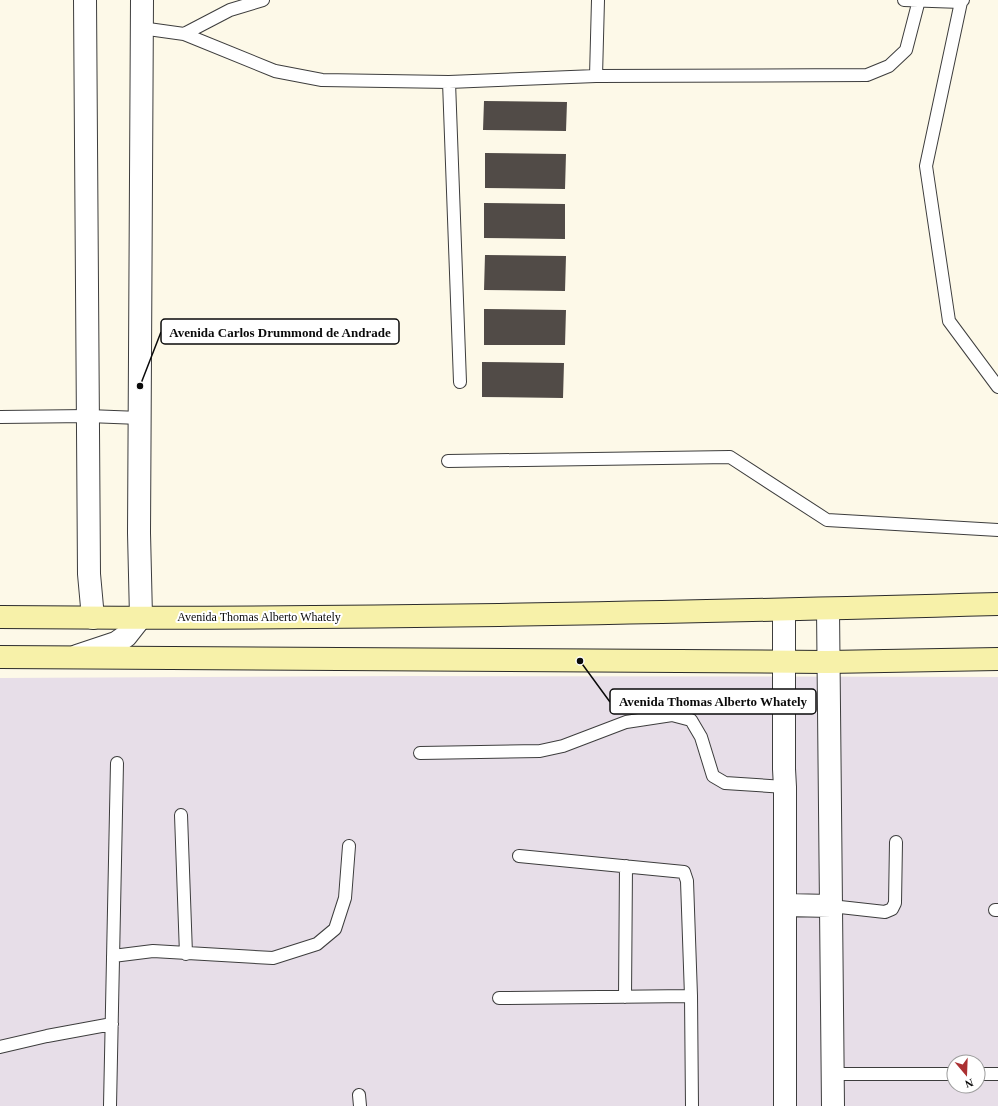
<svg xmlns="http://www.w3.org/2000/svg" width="998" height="1106" viewBox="0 0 998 1106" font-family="Georgia,serif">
<rect width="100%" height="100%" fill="#fdf9e8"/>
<path fill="#e7dee8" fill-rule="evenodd" d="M404,676L998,677V1106H0V678ZM954,1062H978V1086H954Z"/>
<path fill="#514b47" d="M484,101L567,102L566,131L483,130Z
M485,153L566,154L565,189L485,188Z
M484,203L565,204V239L484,238Z
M485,255L566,256L565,291L484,290Z
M484,309L566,310L565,345H484Z
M482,362L564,363L563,398L482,397Z"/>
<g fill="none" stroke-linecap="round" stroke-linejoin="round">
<g stroke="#3d3d3d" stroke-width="14">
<path id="lane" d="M904,0L961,2
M963,0L961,2L926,166L949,321L998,387
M141,28L184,34L275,71L322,80L449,82L596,76L867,75L889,66L906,50L919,0
M184,34L230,10L263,0
M596,76L598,0
M449,82L460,382
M0,417L88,416L140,418
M448,461L730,457L827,520L998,530
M420,753L540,751L563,746L626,722L672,715L691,720L701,737L713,776L725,783L785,787
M181,815L186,954
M519,856L684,872L687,881L691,996
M831,906L885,912L892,909L895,903L896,842
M995,910H998
M113,956L153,951L273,958L317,944L335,929L345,898L349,846
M625,997L626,866
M499,998L691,996L692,1106
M0,1047L47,1036L112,1024
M832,1074H954
M978,1074H998
M359,1095L360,1106
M110,1106L117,763"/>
</g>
<g stroke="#3d3d3d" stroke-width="24">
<path id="street" d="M85,0L89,574L93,618
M828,609L833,1106
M784,610V769L785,787V1106
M77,656L116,643L126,636L141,617L139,533L142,0
M785,905L831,906"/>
</g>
<g stroke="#2c2c2c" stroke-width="24">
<path id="secondary" d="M0,617C333,620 665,613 998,604
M0,657L828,662L998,659"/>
</g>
<use href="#lane" stroke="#fff" stroke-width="12"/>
<use href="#street" stroke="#fff" stroke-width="22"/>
<use href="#secondary" stroke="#f7f1a9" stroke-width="22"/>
</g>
<g text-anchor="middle" stroke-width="4" stroke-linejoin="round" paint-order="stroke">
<g font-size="12" fill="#0a0a0a" stroke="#fff">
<text x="259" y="621">Avenida Thomas Alberto Whately</text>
</g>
</g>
<path fill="none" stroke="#0a0a0a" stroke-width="1.5" d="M140 386L161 332M580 661L610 702"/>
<g fill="#0a0a0a" stroke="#fff" stroke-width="1.5">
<circle cx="140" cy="386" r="4"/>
<circle cx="580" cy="661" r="4"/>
</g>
<g fill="#fff" stroke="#0a0a0a" stroke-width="1.5">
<rect x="161" y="319" width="238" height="25" rx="4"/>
<rect x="610" y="689" width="206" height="25" rx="4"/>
</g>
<g font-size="13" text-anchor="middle" font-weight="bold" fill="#0a0a0a">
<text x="280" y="337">Avenida Carlos Drummond de Andrade</text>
<text x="713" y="706">Avenida Thomas Alberto Whately</text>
</g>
<g transform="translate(966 1074) rotate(161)"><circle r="19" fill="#ffffff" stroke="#9d9d9d"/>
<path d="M0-3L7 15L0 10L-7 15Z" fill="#ab3032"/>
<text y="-6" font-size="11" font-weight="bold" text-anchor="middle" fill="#0a0a0a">N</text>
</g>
</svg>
